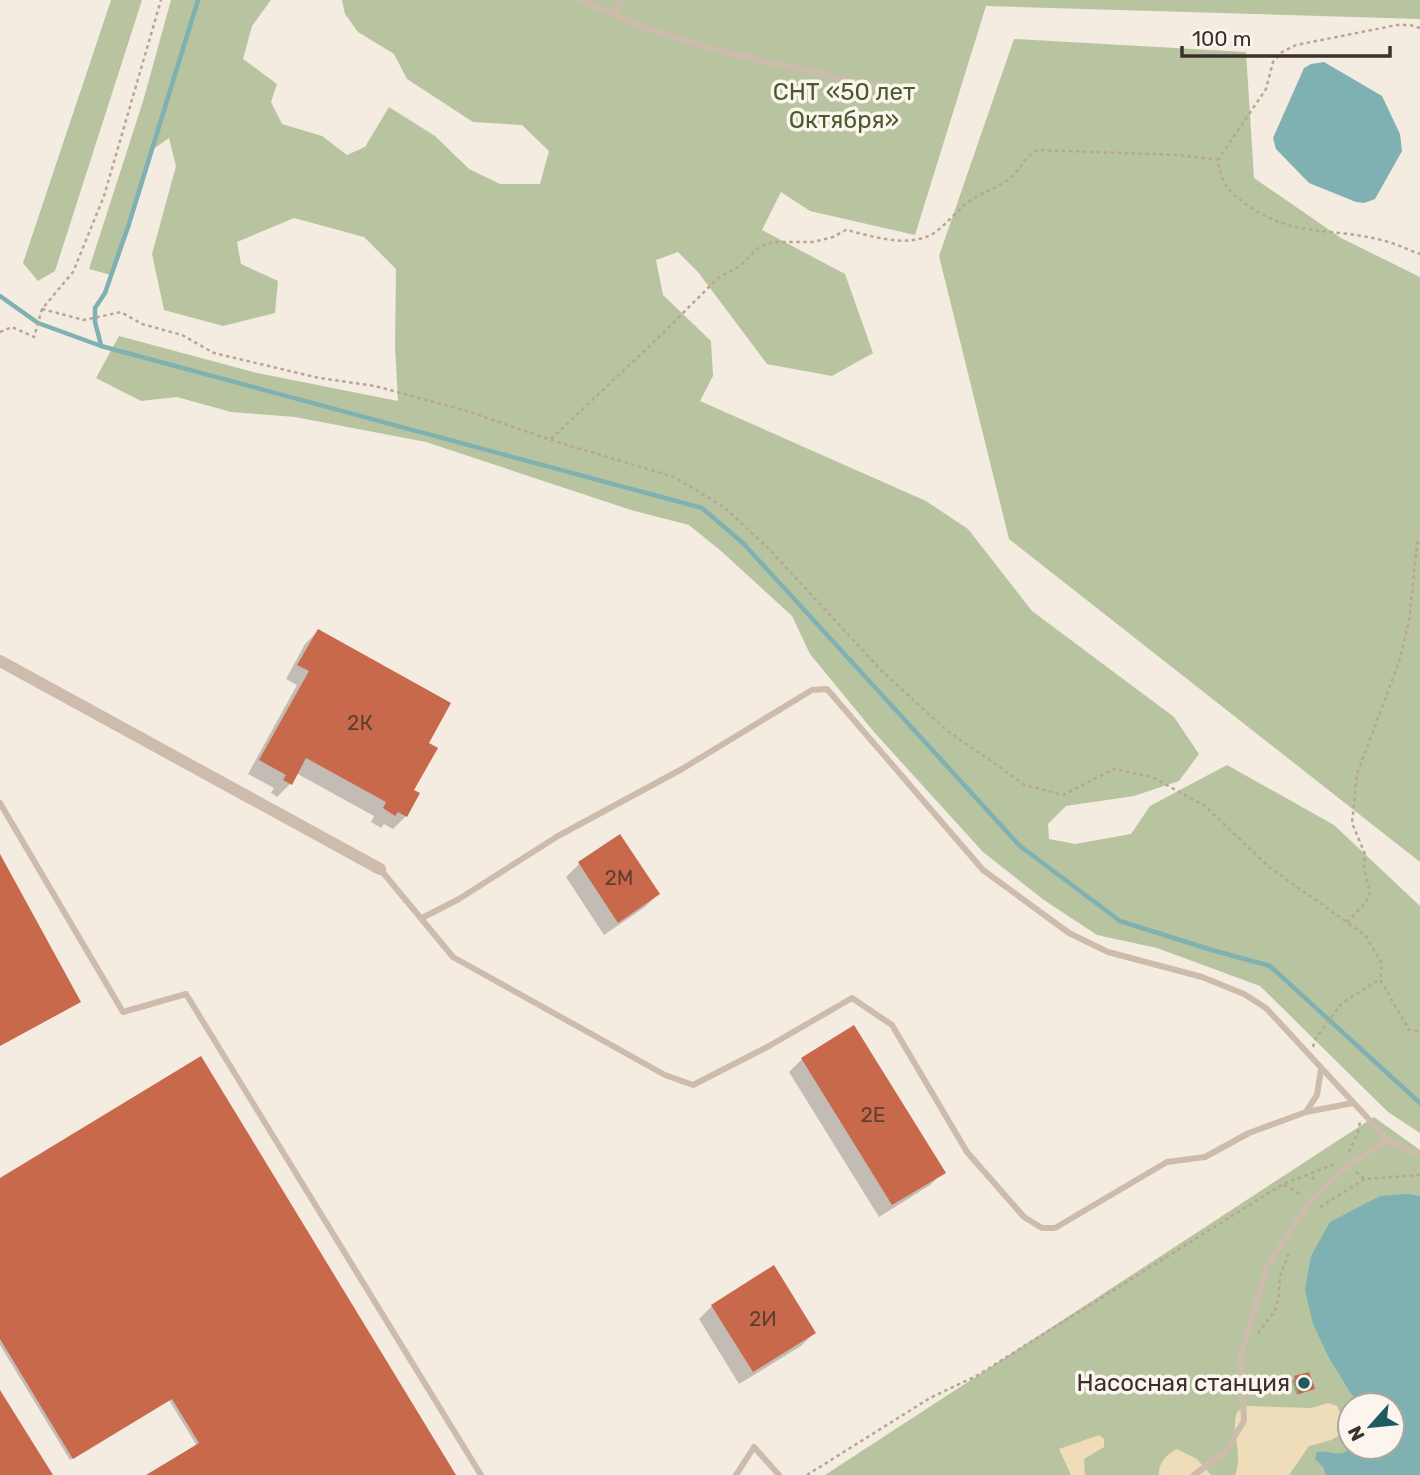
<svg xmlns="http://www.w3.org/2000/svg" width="1420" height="1475" viewBox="0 0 1420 1475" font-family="Rubik,sans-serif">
<rect width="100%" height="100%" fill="#f4ebe1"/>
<path fill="#b8c4a0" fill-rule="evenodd" d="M111,0H142L55,271L38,281L23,263Z
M171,0H271L252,26L243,59L277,84L271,102L282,124L322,136L347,155L365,147L389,107L435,136L469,169L500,184H540L549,151L522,125L473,122L407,79L394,54L358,32L345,14L342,0H1420V19L986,6L915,235L810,211L781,192L762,230L845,274L873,353L832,376L767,364L698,272L678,252L656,260L663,295L711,341L713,376L700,401L926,501L968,529L1032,611L1174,717L1199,754L1179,781L1134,796L1066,806L1048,824L1049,839L1075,844L1131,834L1150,806L1227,765L1334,825L1420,906V1133L1388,1112L1260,986L1157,948L1097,935L1044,900L983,852L874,732L810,654L792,616L721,551L689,525L631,510L426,442L295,417L231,412L177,397L141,401L96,378L119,336L257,373L398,401L395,346L396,269L364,237L294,218L237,242L241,264L278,281L275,313L223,326L164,310L152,254L176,166L169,138L152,150L111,275L89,269L144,98Z
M1014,39L1246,52L1254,178L1341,238L1420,277V862L1009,539L939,256Z
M1374,1117L1420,1150V1475H825ZM1350,1405H1392V1447H1350Z"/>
<path fill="#efdcb8" d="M1328,1403L1337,1406C1353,1437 1334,1440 1309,1446L1289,1475H1235C1244,1454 1230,1432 1237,1412L1247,1406L1311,1408Z
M1099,1435L1104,1439V1447L1084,1459L1085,1475H1071L1059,1449Z
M1177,1449L1197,1459L1211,1475H1159C1158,1463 1167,1454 1177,1449Z"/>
<path fill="#7fb0b2" d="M1324,62L1382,96L1400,134L1402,151L1375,199L1364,203L1356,202L1309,183L1276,149L1273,138L1304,68L1311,64Z
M1408,1194L1420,1196V1475H1326L1323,1467L1315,1459L1317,1452C1330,1449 1340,1460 1351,1447H1392V1405H1358L1329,1358L1313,1324L1305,1290L1311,1256L1330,1222L1380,1196Z"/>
<path fill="#0003" d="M318,631L426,744L406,816L393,829L384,824L381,828L371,822L374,816L296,773L290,784L277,797L271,793L274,788L248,774L297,685L286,679L305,644Z
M620,836L658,894L645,907L604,935L566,877L579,864Z
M802,1059L943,1172L930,1185L879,1217L789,1072Z
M0,1180L454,1475H150L197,1446L169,1400L70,1460L0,1345Z
M773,1268L814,1333L801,1346L739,1384L699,1319L712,1306Z
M1295,1378L1313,1388L1297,1395L1292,1381Z"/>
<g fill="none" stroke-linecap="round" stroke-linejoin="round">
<path stroke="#7fb0b2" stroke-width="4.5" d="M0,296L38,323L101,346L702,508L743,543L1020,846L1120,921L1212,950L1270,966L1420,1103
M101,345L95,322V308L105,293L128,227L198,0"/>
</g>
<path fill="#c8694b" d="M318,629L451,703L429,743L438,748L414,790L420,793L407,817L398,812L395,816L383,808L386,802L306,758L292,785L283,780L286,775L259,760L309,671L297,665Z
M620,834L660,894L618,923L578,862Z
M0,854L81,1002L0,1046Z
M854,1025L946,1173L892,1205L801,1058Z
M201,1056L456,1475H146L199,1443L172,1399L73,1459L0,1339V1178Z
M774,1265L816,1333L753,1372L711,1305Z
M1309,1372L1315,1389L1299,1394L1294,1376Z
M0,1390L53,1475H0Z"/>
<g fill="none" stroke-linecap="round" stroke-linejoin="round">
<path stroke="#b9a596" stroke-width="2.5" stroke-dasharray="3.5 3.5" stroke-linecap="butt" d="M1420,28L1410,25H1397L1296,45L1282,52L1273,62L1266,89L1218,160C1222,186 1228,192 1250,207C1296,238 1335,227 1385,241C1397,244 1408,250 1420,254
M42,309L84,320L121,312L142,324L182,335L214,353L319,378L375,386L467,411L551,440L674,477L724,507L769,549L881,670L945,729L1025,785L1063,795L1114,769L1152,777L1205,806L1269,867L1365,935L1382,964L1380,979L1409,1030L1420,1032
M0,332L12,327L34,337L42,309L73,272L104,196L161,0
M551,439L658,338L718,278L740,266L759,247L774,242H813L833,237L846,230C873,236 908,249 934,233C947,224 957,210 970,201C981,192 996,189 1008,180C1020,171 1023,158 1037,150L1178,155L1218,160
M1347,922L1366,902L1370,893L1364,868L1365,854L1352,823L1357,774L1399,662L1409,622L1417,544L1420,538
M1313,1047L1316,1038L1341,1004L1380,979
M1349,1152L1358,1132L1360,1122
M1356,1172L1365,1179L1420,1175
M1305,1175L1318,1180
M1284,1185L1302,1195
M1320,1207L1365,1179
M1258,1333L1275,1311L1279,1294L1280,1276L1289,1253
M807,1475L930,1398L978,1375L1283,1184L1335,1164"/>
<path stroke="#cdbbac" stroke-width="6" d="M581,0L641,27L724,52L885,88
M614,14L621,0
M0,803L123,1012L186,994L481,1475
M380,869L453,957L665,1075L693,1085L769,1046L852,998L892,1025L967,1152L1024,1217L1042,1228H1055L1167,1162L1205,1157L1249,1133L1306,1112L1353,1103
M422,918L459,899L558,836L682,769L812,690L827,689L983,870L1069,933L1108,952L1202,977L1244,994L1266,1008L1388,1140L1420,1155
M1306,1112L1317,1095L1321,1069
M736,1475L754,1447L779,1475
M1194,1475L1225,1452L1244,1421L1241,1355L1267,1266L1310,1201L1349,1165L1388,1140"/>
<path stroke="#cdbbac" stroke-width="12" d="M0,661L380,869"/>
</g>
<circle fill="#1f5a5e" stroke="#fbf5ee" stroke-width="2.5" cx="1304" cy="1383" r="7"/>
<g text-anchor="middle" stroke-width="7" stroke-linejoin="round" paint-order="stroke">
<g font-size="21" fill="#5e3e33">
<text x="360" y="730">2К</text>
<text x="619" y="885">2М</text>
<text x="873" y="1122">2Е</text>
<text x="763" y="1326">2И</text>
</g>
<g font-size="24" fill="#4a5a2e" stroke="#fbf5ee">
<text x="844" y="100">СНТ «50 лет<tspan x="844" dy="28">Октября»</tspan></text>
</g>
<g font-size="24" fill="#3b302b" stroke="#fbf5ee" text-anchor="end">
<text x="1290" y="1391">Насосная станция</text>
</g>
</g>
<g transform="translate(1371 1426) rotate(243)"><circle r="33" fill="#fbf5ee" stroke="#aea6a0" stroke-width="2"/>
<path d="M0-5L12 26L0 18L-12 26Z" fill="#1f5a5e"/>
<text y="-10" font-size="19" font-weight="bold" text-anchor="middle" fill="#3b302b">N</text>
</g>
<path d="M1182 46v10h208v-10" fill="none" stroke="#3b302b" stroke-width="3.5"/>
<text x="1192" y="46" font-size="21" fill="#3b302b" stroke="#fbf5ee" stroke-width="5" paint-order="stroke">100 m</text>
</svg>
